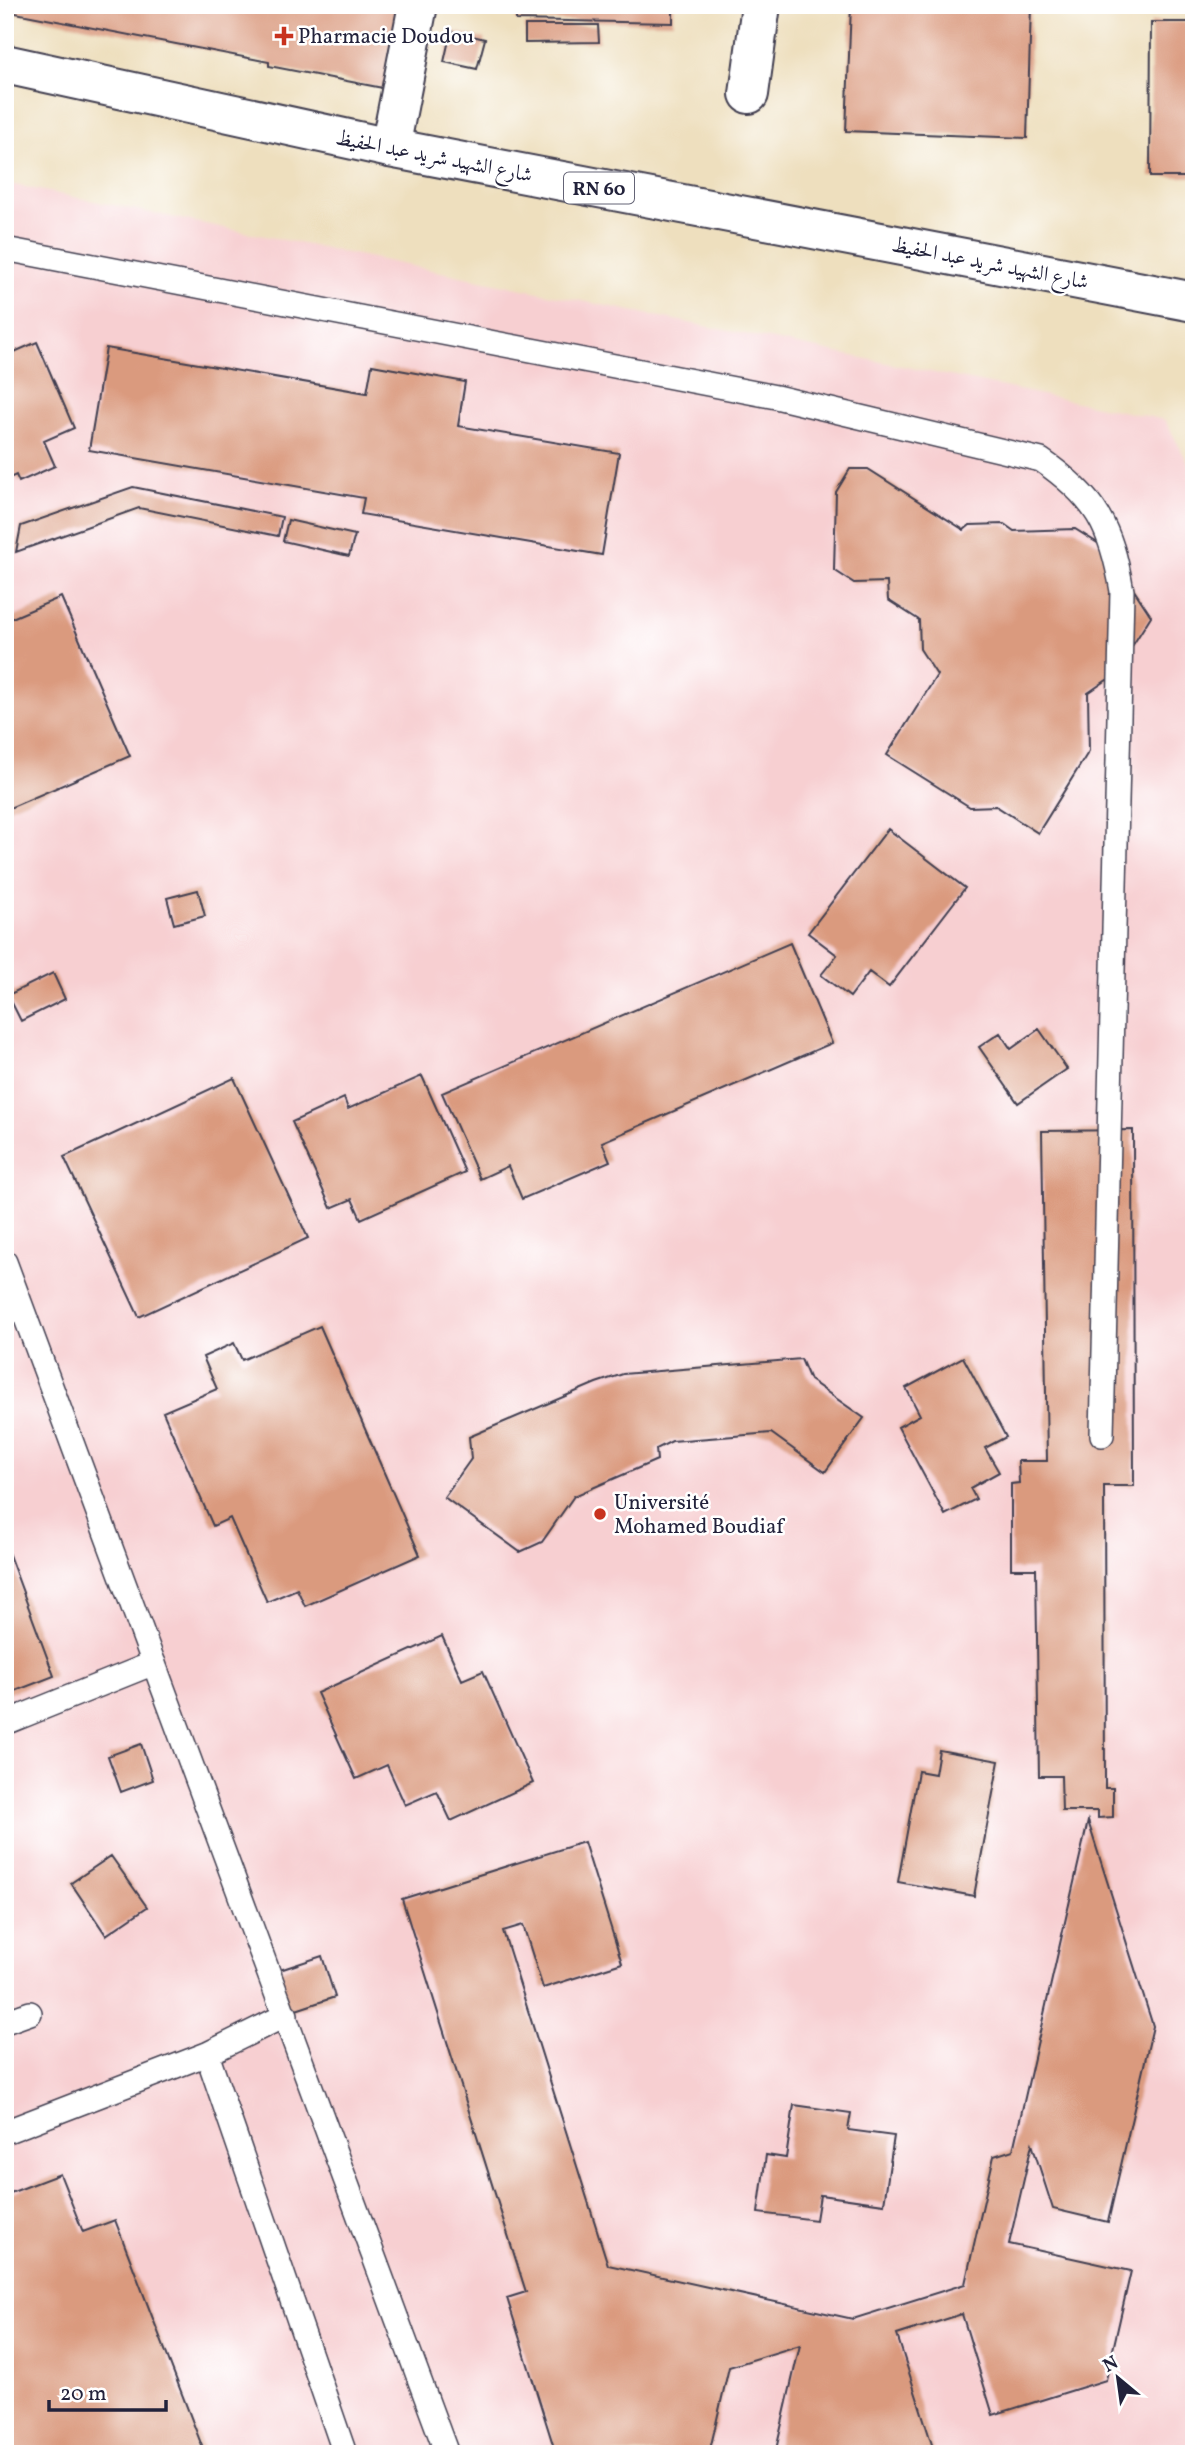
<svg xmlns="http://www.w3.org/2000/svg" width="1199" height="2459" viewBox="0 0 1199 2459" font-family="Vollkorn,Amiri,serif">
<rect width="100%" height="100%" fill="#fff"/>
<filter id="ink" filterUnits="userSpaceOnUse"><feTurbulence type="fractalNoise" baseFrequency=".0143" numOctaves="2"/><feDisplacementMap in="SourceGraphic" scale="14" xChannelSelector="R" yChannelSelector="G"/><feConvolveMatrix kernelMatrix="1 2 1 2 8 2 1 2 1" color-interpolation-filters="sRGB"/></filter>
<filter id="wash" filterUnits="userSpaceOnUse"><feTurbulence type="fractalNoise" baseFrequency=".00686" numOctaves="4" result="noise"/><feDisplacementMap in="SourceGraphic" scale="28" xChannelSelector="R" yChannelSelector="G"/><feGaussianBlur stdDeviation="1.57" result="paint"/><feColorMatrix in="noise" values="0 0 0 0 0 0 0 0 0 0 0 0 0 0 0 0 0 1.4 0 .05"/><feComposite in="paint" operator="in"/></filter>
<g filter="url(#wash)">
<rect width="100%" height="100%" fill="#eedfbe"/>
<path fill="#f7cfd1" d="M5,183L1165,420L1190,466L1194,573V2454H5Z"/>
<g id="blocks">
<path fill="#da9a7e" d="M5,5H437L419,95L269,66V62L5,11Z
M516,5H673V23L516,20Z
M851,5H1031L1027,138L846,131Z
M1151,22H1194V177H1150Z
M525,25H598L599,42L525,43Z
M451,31L485,39L477,69L444,62Z
M37,342L74,428L44,441L55,466L19,482L16,475L5,480V356Z
M106,348L367,393L372,365L465,382L458,426L619,453L602,555L361,514L364,498L89,450Z
M850,469H868L964,530L970,525L1004,524L1014,531L1075,529L1107,549L1151,616L1114,675L1088,693L1089,751L1038,833L996,806L970,807L887,755L937,675L920,649L919,620L888,600L887,582L854,583L834,570L836,492Z
M133,487L282,517L278,536L139,508L16,552L21,526Z
M288,520L355,535L349,556L283,541Z
M61,597L130,756L5,810V621Z
M888,829L965,888L889,987L869,972L850,997L821,975L837,955L808,933Z
M198,890L205,916L174,924L167,898Z
M790,943L832,1043L602,1142L610,1161L522,1199L508,1166L480,1179L442,1093Z
M53,973L65,999L21,1021L8,995Z
M1039,1029L1067,1069L1018,1103L979,1047L1000,1033L1011,1049Z
M422,1076L465,1172L361,1219L352,1199L331,1208L292,1122L344,1098L348,1109Z
M234,1078L308,1238L139,1317L64,1157Z
M1133,1130L1134,1486H1104L1105,1788H1113V1817L1098,1818V1811H1062L1061,1776H1039L1036,1569H1011V1484L1019,1483L1018,1461H1047L1042,1131Z
M320,1326L420,1555L305,1606L297,1589L267,1602L230,1518L213,1526L163,1412L217,1389L203,1357L234,1343L242,1360Z
M963,1357L1006,1437L985,1448L999,1472L970,1488L976,1499L945,1515L898,1427L920,1415L906,1388Z
M801,1359L810,1380L864,1418L825,1472L771,1433L672,1441L656,1449L657,1460L574,1496L542,1542L520,1552L444,1497L471,1459L469,1437L596,1383L623,1374Z
M5,1544L54,1676L5,1695Z
M442,1636L462,1680L483,1671L533,1783L451,1821L437,1791L405,1805L387,1765L356,1779L317,1693Z
M141,1744L153,1780L121,1792L108,1756Z
M939,1750L999,1761L974,1896L898,1882L918,1771L935,1774Z
M1088,1821L1153,2026L1108,2222L1053,2209L1032,2144L1009,2244L1131,2271L1106,2380L993,2415L962,2314L897,2335L935,2454H775L800,2345L729,2367L709,2454H556L507,2298L526,2292L402,1899L584,1842L622,1963L543,1988L523,1925L503,1931L608,2265L853,2319L965,2284L994,2156L1013,2150Z
M111,1856L147,1907L106,1935L71,1883Z
M322,1956L335,1997L281,2015L268,1974Z
M794,2105L851,2113L848,2130L894,2136L884,2204L820,2195L816,2220L758,2213L766,2155L786,2158Z
M60,2174L83,2232L115,2220L205,2454H5V2195Z"/>
</g>
</g>
<g filter="url(#ink)">
<use href="#blocks" fill-opacity="0" stroke="#413e4f" stroke-width="2"/>
<g fill="none" stroke-linecap="round" stroke-linejoin="round">
<g stroke="#413e4f" stroke-width="26">
<path id="lane" d="M5,249L776,397L1041,460C1096,498 1111,526 1122,591L1102,1435
M5,1262L447,2454
M5,1723L154,1663
M5,2022L30,2013
M207,2054L345,2454
M5,2132L207,2054L286,2015"/>
</g>
<g stroke="#413e4f" stroke-width="42">
<path id="street" d="M749,94L761,5
M390,148L418,5"/>
</g>
<g stroke="#413e4f" stroke-width="42">
<path id="primary" d="M5,64L390,148L1194,302"/>
</g>
<use href="#lane" stroke="#fff" stroke-width="23"/>
<use href="#street" stroke="#fff" stroke-width="38"/>
<use href="#primary" stroke="#fff" stroke-width="38"/>
</g>
</g>
<g fill="#c8321e" stroke="#fff" stroke-width="2.5">
<path d="M280.5 25.5h7v7h7v7h-7v7h-7v-7h-7v-7h7z"/>
<circle cx="600" cy="1514" r="7"/>
</g>
<g text-anchor="middle" stroke-width="5" stroke-linejoin="round" paint-order="stroke">
<rect fill="#fff" stroke="#646476" stroke-width="2" x="564" y="172.5" width="70" height="31" rx="5"/>
<g font-size="19" font-weight="bold" fill="#22223b">
<text x="599" y="195">RN 60</text>
</g>
<g font-size="21" fill="#22223b" stroke="#fff" text-anchor="start">
<text x="298" y="43">Pharmacie Doudou</text>
<text x="614" y="1509">Université<tspan x="614" dy="24">Mohamed Boudiaf</tspan></text>
</g>
<g font-size="21" fill="#22223b" stroke="#fff">
<text transform="translate(434 156) rotate(11)" y="7">شارع الشهيد شريد عبد الحفيظ</text>
<text transform="translate(990 263) rotate(11)" y="7">شارع الشهيد شريد عبد الحفيظ</text>
</g>
</g>
<rect width="1199" height="2459" fill="none" stroke="#fff" stroke-width="28"/>
<g transform="translate(1118 2378) rotate(331)" stroke="#ffffff" stroke-width="5" paint-order="stroke">
<path d="M0-5L12 26L0 18L-12 26Z" fill="#22223b"/>
<text y="-10" font-size="19" font-weight="bold" text-anchor="middle" fill="#22223b">N</text>
</g>
<path d="M49 2400v10h117v-10" fill="none" stroke="#22223b" stroke-width="3.5"/>
<text x="60" y="2400" font-size="21" fill="#22223b" stroke="#ffffff" stroke-width="5" paint-order="stroke">20 m</text>
</svg>
